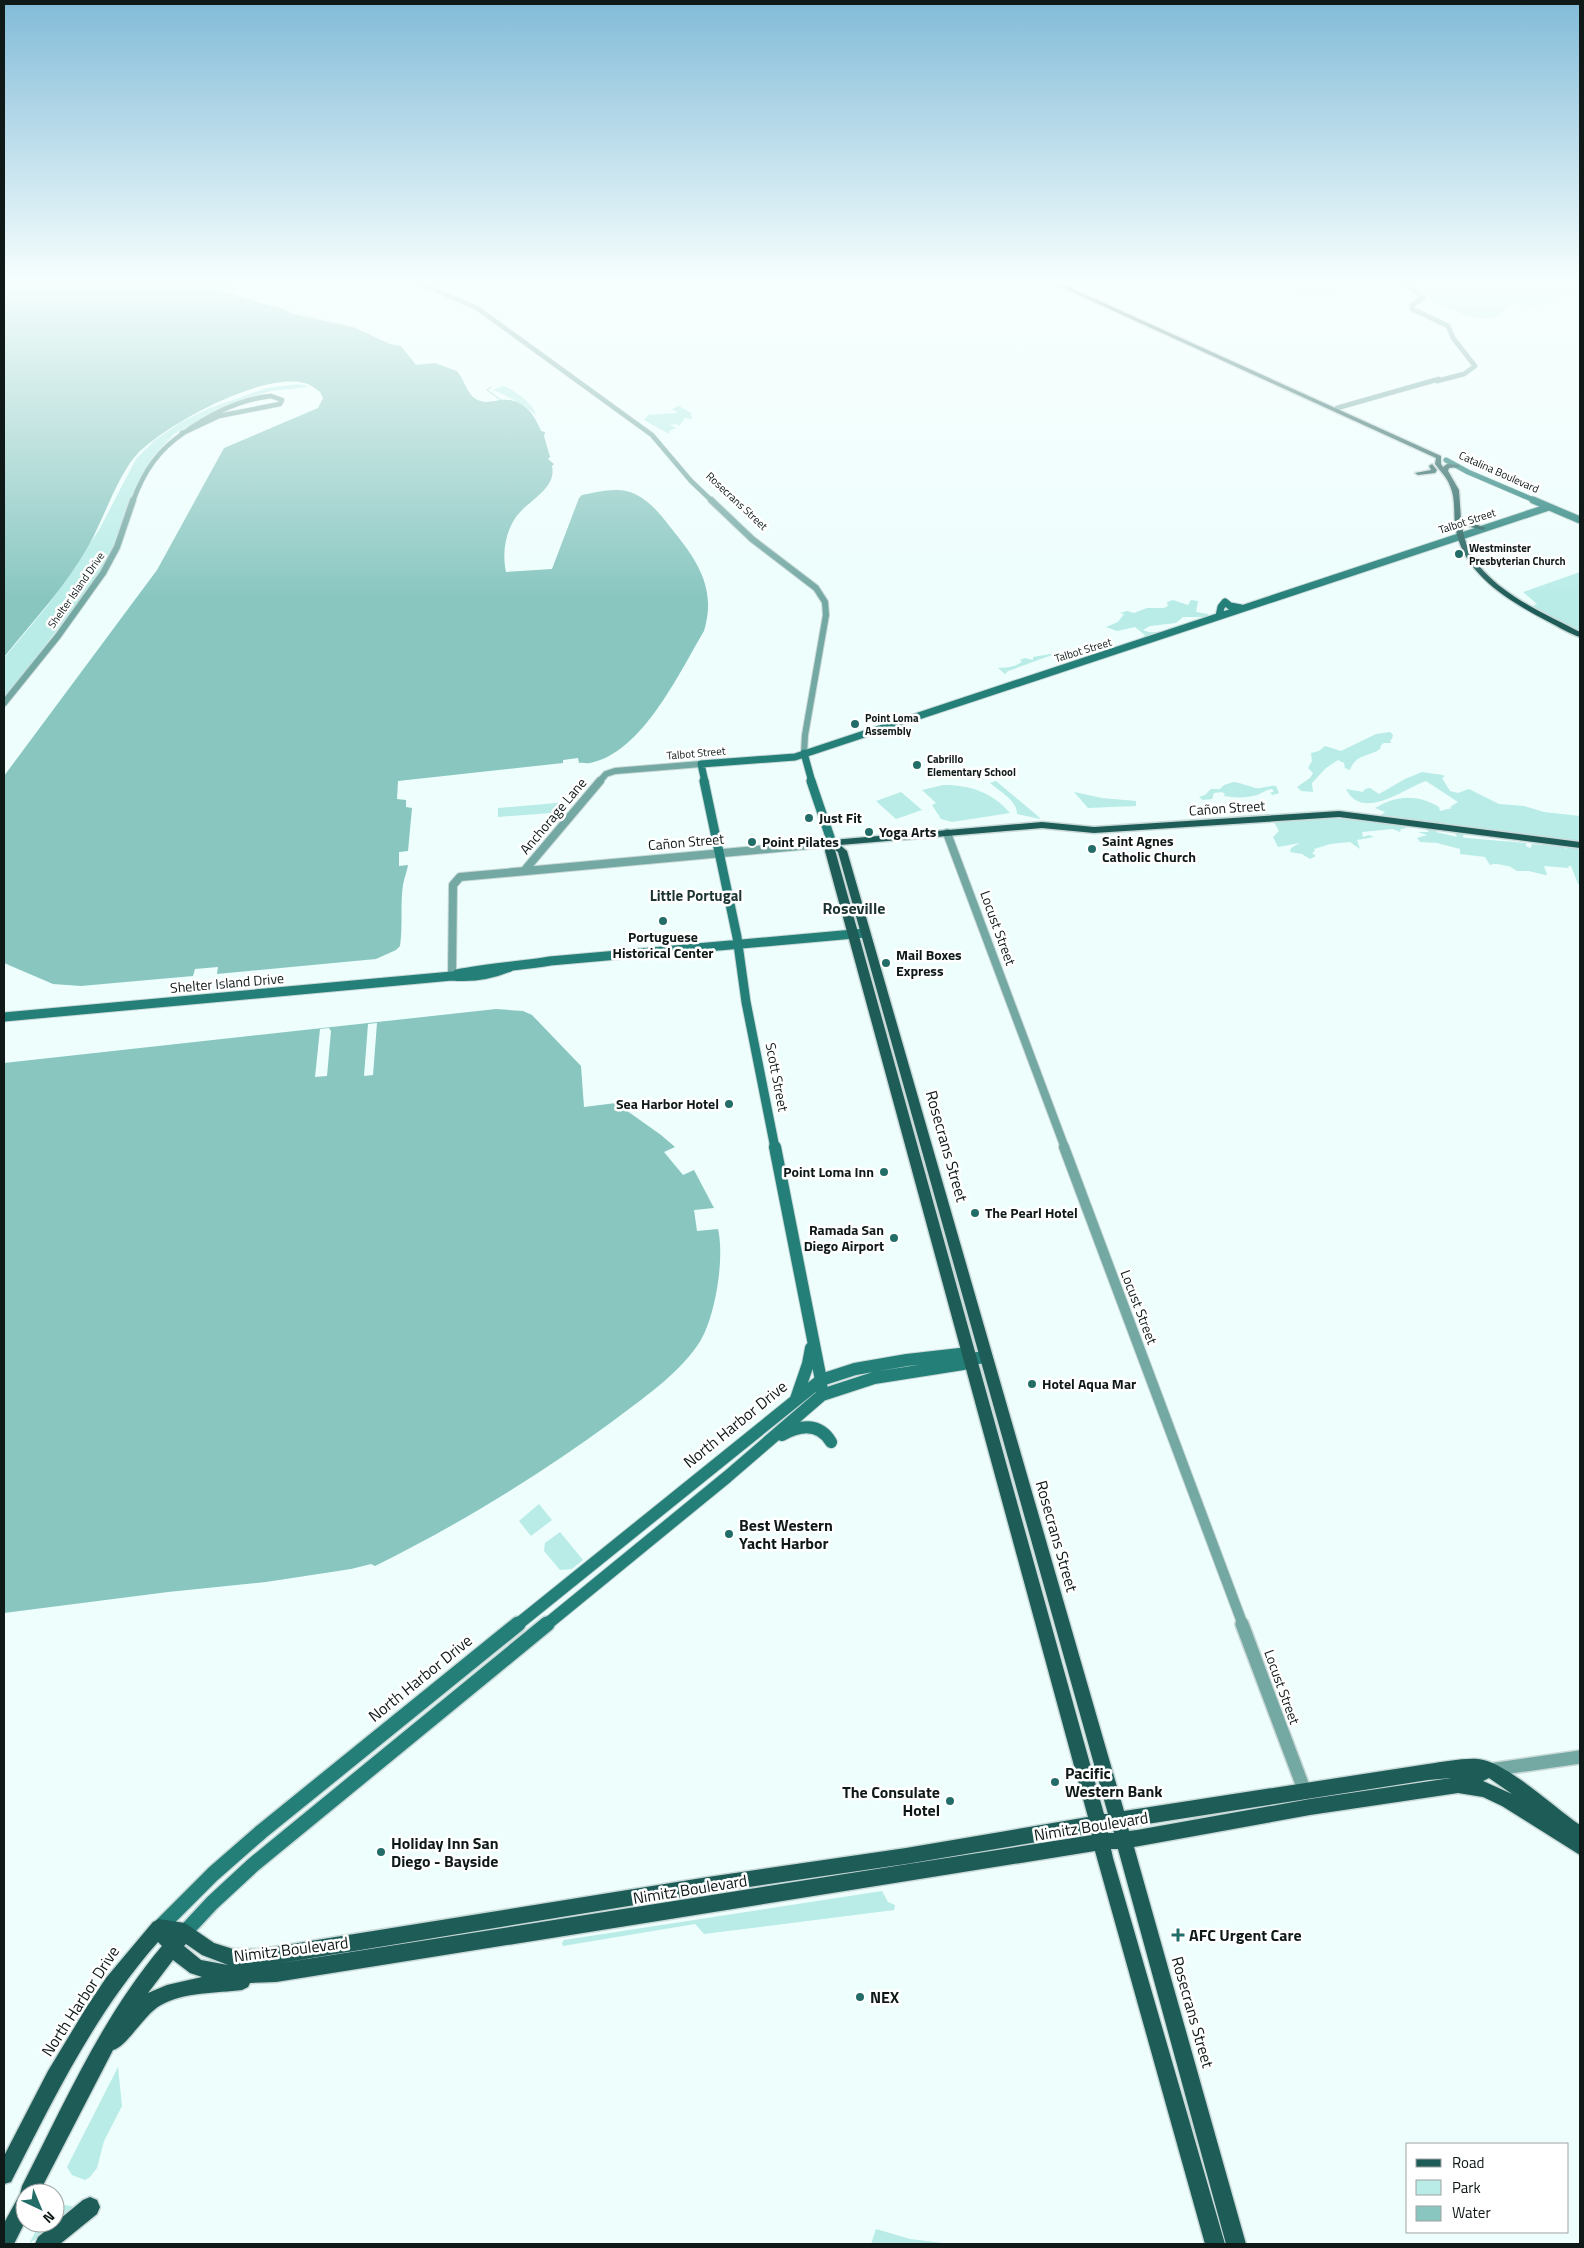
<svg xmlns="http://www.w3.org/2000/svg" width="1584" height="2248" viewBox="0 0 1584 2248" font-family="'Titillium Web',sans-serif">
<rect width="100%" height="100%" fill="#edfefc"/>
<path fill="#b9ece7" d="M1266,285H1325L1340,290C1322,301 1313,293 1294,289V287Z
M1580,285V294L1569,297L1545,289L1536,293L1559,299L1531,307L1513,302C1508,306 1503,313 1498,316C1473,327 1431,299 1411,286Z
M299,384L309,387L272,391L263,393L228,406L174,434L153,457L145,470L121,535L107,564L4,700V658L48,605L71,572L99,530L136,459L155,440L181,422L210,408L267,388Z
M503,386C513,389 534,404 536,415C521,403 511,398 493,390Z
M679,406L691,413L692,419L685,418L679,426L676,424L670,425L676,428L669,431V434L644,420L648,415L678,413L672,409Z
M1580,572V632L1533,606L1537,604L1523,592Z
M1173,600L1188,605L1191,600L1198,601L1196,612L1208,614L1207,617H1183L1176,623L1150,626L1143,630C1157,638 1175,623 1189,623L1145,638L1143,637L1145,635L1135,627L1117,631L1106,627L1118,622L1124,614L1120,613L1127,611L1134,613L1147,608H1164L1168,606L1167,602Z
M1068,651L1073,653L1076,657L1065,660C1061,658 1059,655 1054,655C1050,655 1015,669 1008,671L1005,674L998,668C1007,667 1012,668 1022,662L1020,660L1025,658L1033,660V657Z
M1390,732L1393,735L1392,739L1390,740L1391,743H1384C1377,747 1384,747 1377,751C1364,757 1355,756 1350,770L1345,768L1344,763L1338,760L1326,768L1312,783L1313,792L1301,791L1297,787L1310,778L1313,773L1308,768L1312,761L1311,753L1319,751L1325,746L1341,751L1376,734Z
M1422,772C1430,774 1438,773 1445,776L1442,778L1450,791L1458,793L1469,789L1499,804L1524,806L1544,812L1580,816V841L1381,815L1385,812L1375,808C1397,795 1417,794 1439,807L1440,811L1452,808L1450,807L1458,802L1426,781C1405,788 1362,822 1346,789L1363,792L1365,789L1370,788L1379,794L1405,779Z
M996,781L1039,817L1040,819L1017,814C1018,801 999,791 990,783Z
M1234,782C1241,783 1248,786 1255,788C1261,789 1269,785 1276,786L1279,793L1273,795L1270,793L1274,791L1272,789C1265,790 1263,793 1257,795C1248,798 1233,798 1224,796L1225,794L1222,792L1214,793L1212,799L1203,800L1199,797L1205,795L1211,789H1220L1224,785Z
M943,785C970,785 992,792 1010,813L952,822L941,819L932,805L936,803L922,790Z
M901,792L922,810L896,819L876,801Z
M1074,792L1102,798L1136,801V806L1088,808Z
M568,802V808L564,812L498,817V808Z
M1336,818L1396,824L1407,828L1401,829L1400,832L1393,829L1362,832L1363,837L1369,835L1374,837L1357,840L1360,849L1350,842L1330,844L1314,849L1315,851L1312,853L1316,856L1310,859L1302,854L1290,852L1291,848L1300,843L1278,847L1273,837L1279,831L1274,822Z
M1425,828L1438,830L1436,832L1457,837L1454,831L1460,832L1464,835L1462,837L1466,838L1526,843V846L1530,848L1532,846L1531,844L1564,846L1565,849L1568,847L1580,848V884H1578L1571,866H1568L1569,868L1544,866L1547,875H1545L1529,871H1517L1509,866C1504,866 1496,862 1490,865L1485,857L1460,854V849L1437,843L1420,842L1417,838L1427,835L1418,832H1429Z
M539,1504L552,1520L531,1536L519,1521Z
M560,1532L583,1560L572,1569L560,1570L544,1551L545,1543Z
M882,1891L888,1902L895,1905L894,1910L704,1934L695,1924L563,1946L562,1943L564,1940Z
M118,2067L122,2106L104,2141L97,2168L90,2177L85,2180L72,2175L67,2167Z
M55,2204L72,2206L74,2209L29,2244L40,2223H55Z
M876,2229L910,2239L951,2244H871Z"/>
<path fill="#89c6c0" d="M4,285H226L235,289L233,291L262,303L353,327L390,344L401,346L416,365L435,363L457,371C464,379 467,394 476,399C483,403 488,402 495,401C519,395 533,411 541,431L545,432L544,436L550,457L548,459L554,464L552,466C557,489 528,500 516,517C505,533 502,553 506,572L552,569L579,498L582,495C598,492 620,486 635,494C650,501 661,515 671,528C697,560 717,588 704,631C679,673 642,753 590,763C586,764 583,762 579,763L578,758L563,760V763L398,781L397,799L406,800V807L412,808L408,851L399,852V866L408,865C407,872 404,878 403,885C400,904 403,925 400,946L396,950L376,959L217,974L218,967L195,969L193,976L81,986L53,984L4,963V776L157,570L224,448L318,408L323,398L320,392C315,388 310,384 304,383C262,372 169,423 139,452C118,474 104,518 89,545C66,586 33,621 4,657Z
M496,1009L523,1011L532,1015L581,1066L584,1107L616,1103L661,1135L675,1147L664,1152L683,1175L694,1170L714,1208L694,1210L697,1231L718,1229C725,1258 715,1322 697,1346C675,1377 643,1398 613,1421C538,1476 458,1525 375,1566L371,1564L351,1569L266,1582L168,1592L4,1613V1063Z"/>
<path fill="#edfefc" d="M236,290L264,302L287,307L288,310L355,328L290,313L283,308L262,303L229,293H221Z
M377,1023L373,1075L364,1076L368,1024Z
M329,1028L331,1031L327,1076L315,1077L320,1029Z"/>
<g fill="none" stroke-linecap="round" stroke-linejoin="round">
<path stroke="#89c6c0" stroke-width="1" d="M491,387L487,390L501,400"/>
<g stroke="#c9d9d8" stroke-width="5.5">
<path id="tertiary-far4" d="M424,285L477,308L652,435L691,481L712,501
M1408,285L1423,298L1412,305V309L1448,326L1453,338L1475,366L1464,374L1437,381
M271,396L282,400L280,404L219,416L185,432C211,414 239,399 271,396Z
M1338,411L1337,408L1439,379
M182,433L185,432
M133,501C144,471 158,450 185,432"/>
</g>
<g stroke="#c9d9d8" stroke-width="8">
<path id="tertiary-far3" d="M711,500L752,539L816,588L825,602L826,615L805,735L804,753
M4,703L58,636L103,573L117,547L133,500
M599,782L606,774L615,771L701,764"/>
</g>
<g stroke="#c9d9d8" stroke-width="10">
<path id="tertiary-far2" d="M947,833L1065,1148
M524,871L600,781
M452,976L453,885L460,877L832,843"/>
</g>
<g stroke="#c9d9d8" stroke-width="12">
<path id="tertiary-far1" d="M1064,1147L1243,1625"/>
</g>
<g stroke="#c9d9d8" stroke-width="16">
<path id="tertiary" d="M1242,1624L1305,1792
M1490,1770L1580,1757"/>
</g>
<g stroke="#c9d9d8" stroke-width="6">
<path id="secondary-far4" d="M1446,460L1468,472L1536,501"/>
</g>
<g stroke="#c9d9d8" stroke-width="9">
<path id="secondary-far3" d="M1533,500L1580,520
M1219,616L1221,607L1225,602L1230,606L1241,608
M804,753L812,782
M705,782L701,764L795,757L1549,507"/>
</g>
<g stroke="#c9d9d8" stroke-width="11">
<path id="secondary-far2" d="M704,781L737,937L746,1002L775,1148
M811,781L832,843
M457,974C488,968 519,966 550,961L865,933
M4,1017L452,976C472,978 491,975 510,967"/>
</g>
<g stroke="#c9d9d8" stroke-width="14">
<path id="secondary-far1" d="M775,1147L821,1380L822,1395
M796,1399L808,1364L811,1348
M782,1435C800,1425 819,1422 831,1442
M517,1625L821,1380L855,1369L907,1360L960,1354L970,1359
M546,1625L727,1477L822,1395L874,1378L963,1364L970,1359L986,1357"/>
</g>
<g stroke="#c9d9d8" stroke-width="18">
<path id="secondary" d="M159,1928L213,1874L261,1832L518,1624
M185,1932L212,1903L253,1865L547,1624"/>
</g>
<g stroke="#c9d9d8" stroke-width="3">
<path id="primary" d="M1057,285H1064L1441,456V464L1443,467L1447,464L1459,465V467L1449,468L1448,471L1459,490L1461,519L1486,528L1483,530L1462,525C1468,582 1536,609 1580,632V637C1570,634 1559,627 1549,622C1513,603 1468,578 1457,535C1452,519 1457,501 1450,486C1447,477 1440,471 1435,464L1436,458Z
M1432,464L1437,470L1435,473L1418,475L1415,473L1431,470L1429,466Z
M1339,811L1580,842V848L1339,817L1094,833L1042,828L840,845L847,851L1124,1811L1428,1764C1444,1762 1462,1758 1478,1759C1505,1761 1555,1808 1580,1825V1855L1502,1806L1483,1797L1458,1793L1310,1815L1134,1847L1246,2244H1226L1118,1849H1111L1113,1858L1225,2244H1205L1095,1851L276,1982L250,1983L248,1987L242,1990C217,1993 184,1992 161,2005C144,2014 127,2047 113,2050L39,2193H25V2222L14,2244H4V2223L20,2194L22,2186C64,2104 102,2017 162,1946L158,1942C95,2013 54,2098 11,2182L4,2184V2156L48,2071L86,2008L106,1978L153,1922L159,1919L185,1923L214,1943L233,1949H261L708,1877L906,1848L1088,1817L825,851L827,843L832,840L1042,822L1094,827ZM835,850L838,852L1108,1814H1104ZM1451,1778L1310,1799L1137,1830L1129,1831L1128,1827L1428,1780ZM1489,1778L1512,1794L1483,1781ZM1113,1829L1114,1833H1108L1107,1830ZM1091,1833L1092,1835L275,1964L708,1893L906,1864ZM186,1944L202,1955L228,1965L201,1960L184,1946ZM173,1960L190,1973L202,1977L167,1985L148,1993Z
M90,2197L97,2200L100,2207L97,2214L60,2244H35L38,2237L83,2200Z"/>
</g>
<use href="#tertiary-far4" stroke="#74a8a3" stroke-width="4.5"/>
<use href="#tertiary-far3" stroke="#74a8a3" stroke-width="6"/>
<use href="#tertiary-far2" stroke="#74a8a3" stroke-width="8"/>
<use href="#tertiary-far1" stroke="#74a8a3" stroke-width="10"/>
<use href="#tertiary" stroke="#74a8a3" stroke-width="13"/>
<use href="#secondary-far4" stroke="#247f79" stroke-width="5"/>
<use href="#secondary-far3" stroke="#247f79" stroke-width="7"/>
<use href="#secondary-far2" stroke="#247f79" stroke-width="9"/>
<use href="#secondary-far1" stroke="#247f79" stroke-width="12"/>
<use href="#secondary" stroke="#247f79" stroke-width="15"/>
<use href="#primary" fill="#1e5c58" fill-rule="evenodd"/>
</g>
<linearGradient id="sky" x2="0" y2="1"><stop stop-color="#82bbd8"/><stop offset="0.47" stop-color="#f7fffe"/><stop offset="1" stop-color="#f7fffe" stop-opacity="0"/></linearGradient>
<rect width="1584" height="600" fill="url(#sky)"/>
<g fill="#236d68" stroke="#fff" stroke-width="2">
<circle cx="1459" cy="554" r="5"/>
<circle cx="855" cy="724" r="5"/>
<circle cx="917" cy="765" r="5"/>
<circle cx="809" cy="818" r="5"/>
<circle cx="869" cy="832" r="5"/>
<circle cx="752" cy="842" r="5"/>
<circle cx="1092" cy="849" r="5"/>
<circle cx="663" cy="921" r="5"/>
<circle cx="886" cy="963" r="5"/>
<circle cx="729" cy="1104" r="5"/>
<circle cx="884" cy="1172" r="5"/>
<circle cx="975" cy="1213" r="5"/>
<circle cx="894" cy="1238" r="5"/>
<circle cx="1032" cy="1384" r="5"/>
<circle cx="729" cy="1534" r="5"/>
<circle cx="1055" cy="1782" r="5"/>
<circle cx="950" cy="1801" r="5"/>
<circle cx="381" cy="1852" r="5"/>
<path d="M1175.5 1927.5h5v5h5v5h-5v5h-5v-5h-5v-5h5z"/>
<circle cx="860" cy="1997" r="5"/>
</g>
<g text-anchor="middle" stroke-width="5" stroke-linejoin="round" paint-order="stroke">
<g font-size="11" fill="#0f1918" stroke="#fff">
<text transform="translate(1499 472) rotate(24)" y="4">Catalina Boulevard</text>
<text transform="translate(737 501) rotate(43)" y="4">Rosecrans Street</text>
<text transform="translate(1467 521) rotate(-18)" y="4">Talbot Street</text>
<text transform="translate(76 590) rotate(-55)" y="4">Shelter Island Drive</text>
<text transform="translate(1083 650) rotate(-17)" y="4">Talbot Street</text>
<text transform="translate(696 753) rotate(-5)" y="4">Talbot Street</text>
</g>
<g font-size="11" font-weight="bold" fill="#0f1918" stroke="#fff" text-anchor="start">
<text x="1469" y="552">Westminster<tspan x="1469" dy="13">Presbyterian Church</tspan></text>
<text x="865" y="722">Point Loma<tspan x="865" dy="13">Assembly</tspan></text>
<text x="927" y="763">Cabrillo<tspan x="927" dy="13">Elementary School</tspan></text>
</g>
<g font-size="14" fill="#0f1918" stroke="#fff">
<text transform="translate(1227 808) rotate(-4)" y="5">Cañon Street</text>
<text transform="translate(553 816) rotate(-50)" y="5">Anchorage Lane</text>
<text transform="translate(686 842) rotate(-5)" y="5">Cañon Street</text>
<text transform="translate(998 928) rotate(70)" y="5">Locust Street</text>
<text transform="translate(227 983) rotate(-5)" y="5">Shelter Island Drive</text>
<text transform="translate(777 1077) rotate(79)" y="5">Scott Street</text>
<text transform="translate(1139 1307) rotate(69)" y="5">Locust Street</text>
<text transform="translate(1282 1687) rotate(70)" y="5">Locust Street</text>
</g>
<g font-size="14" font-weight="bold" fill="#0f1918" stroke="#fff" text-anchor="start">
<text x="819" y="823">Just Fit</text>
<text x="879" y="837">Yoga Arts</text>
<text x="1102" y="846">Saint Agnes<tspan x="1102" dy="16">Catholic Church</tspan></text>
<text x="762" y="847">Point Pilates</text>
<text x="663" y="942" text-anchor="middle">Portuguese<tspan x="663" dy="16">Historical Center</tspan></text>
<text x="896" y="960">Mail Boxes<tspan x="896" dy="16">Express</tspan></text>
<text x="719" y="1109" text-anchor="end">Sea Harbor Hotel</text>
<text x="874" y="1177" text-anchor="end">Point Loma Inn</text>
<text x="985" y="1218">The Pearl Hotel</text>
<text x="884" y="1235" text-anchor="end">Ramada San<tspan x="884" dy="16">Diego Airport</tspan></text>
<text x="1042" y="1389">Hotel Aqua Mar</text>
</g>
<g font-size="15" font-weight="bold" fill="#1c3432" stroke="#fff">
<text x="696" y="901">Little Portugal</text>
</g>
<g font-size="16" font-weight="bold" fill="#1c3432" stroke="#fff">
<text x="854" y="914">Roseville</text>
</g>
<g font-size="16" fill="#0f1918" stroke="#fff">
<text transform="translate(947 1146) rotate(74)" y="6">Rosecrans Street</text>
<text transform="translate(735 1424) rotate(-39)" y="6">North Harbor Drive</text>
<text transform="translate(1057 1536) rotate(74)" y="6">Rosecrans Street</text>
<text transform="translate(420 1678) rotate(-39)" y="6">North Harbor Drive</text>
<text transform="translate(1091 1826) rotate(-9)" y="6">Nimitz Boulevard</text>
<text transform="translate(690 1889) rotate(-9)" y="6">Nimitz Boulevard</text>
<text transform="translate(291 1949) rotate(-7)" y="6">Nimitz Boulevard</text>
<text transform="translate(80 2001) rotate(-57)" y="6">North Harbor Drive</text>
<text transform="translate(1193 2012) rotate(74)" y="6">Rosecrans Street</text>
</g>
<g font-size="16" font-weight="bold" fill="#0f1918" stroke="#fff" text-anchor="start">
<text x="739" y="1531">Best Western<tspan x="739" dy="18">Yacht Harbor</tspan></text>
<text x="1065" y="1779">Pacific<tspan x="1065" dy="18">Western Bank</tspan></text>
<text x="940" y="1798" text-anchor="end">The Consulate<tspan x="940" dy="18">Hotel</tspan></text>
<text x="391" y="1849">Holiday Inn San<tspan x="391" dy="18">Diego - Bayside</tspan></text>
<text x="1189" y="1941">AFC Urgent Care</text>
<text x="870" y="2003">NEX</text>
</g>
</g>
<rect width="1584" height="2248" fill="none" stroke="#0f1918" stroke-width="10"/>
<rect x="1406" y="2143" width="162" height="90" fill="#ffffff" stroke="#9fa3a3"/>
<rect x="1416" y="2159" width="25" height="8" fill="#1e5c58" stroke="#9fa3a3"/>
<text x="1452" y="2168" font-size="15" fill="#0f1918">Road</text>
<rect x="1416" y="2180" width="25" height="15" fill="#b9ece7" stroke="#9fa3a3"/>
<text x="1452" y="2193" font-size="15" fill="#0f1918">Park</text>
<rect x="1416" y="2206" width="25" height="15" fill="#89c6c0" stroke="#9fa3a3"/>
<text x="1452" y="2218" font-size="15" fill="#0f1918">Water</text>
<g transform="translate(40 2208) rotate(136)"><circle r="24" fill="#ffffff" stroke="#9fa3a3"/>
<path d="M0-4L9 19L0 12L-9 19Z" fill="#236d68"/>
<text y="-8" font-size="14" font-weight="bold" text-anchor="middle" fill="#0f1918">N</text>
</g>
</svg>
